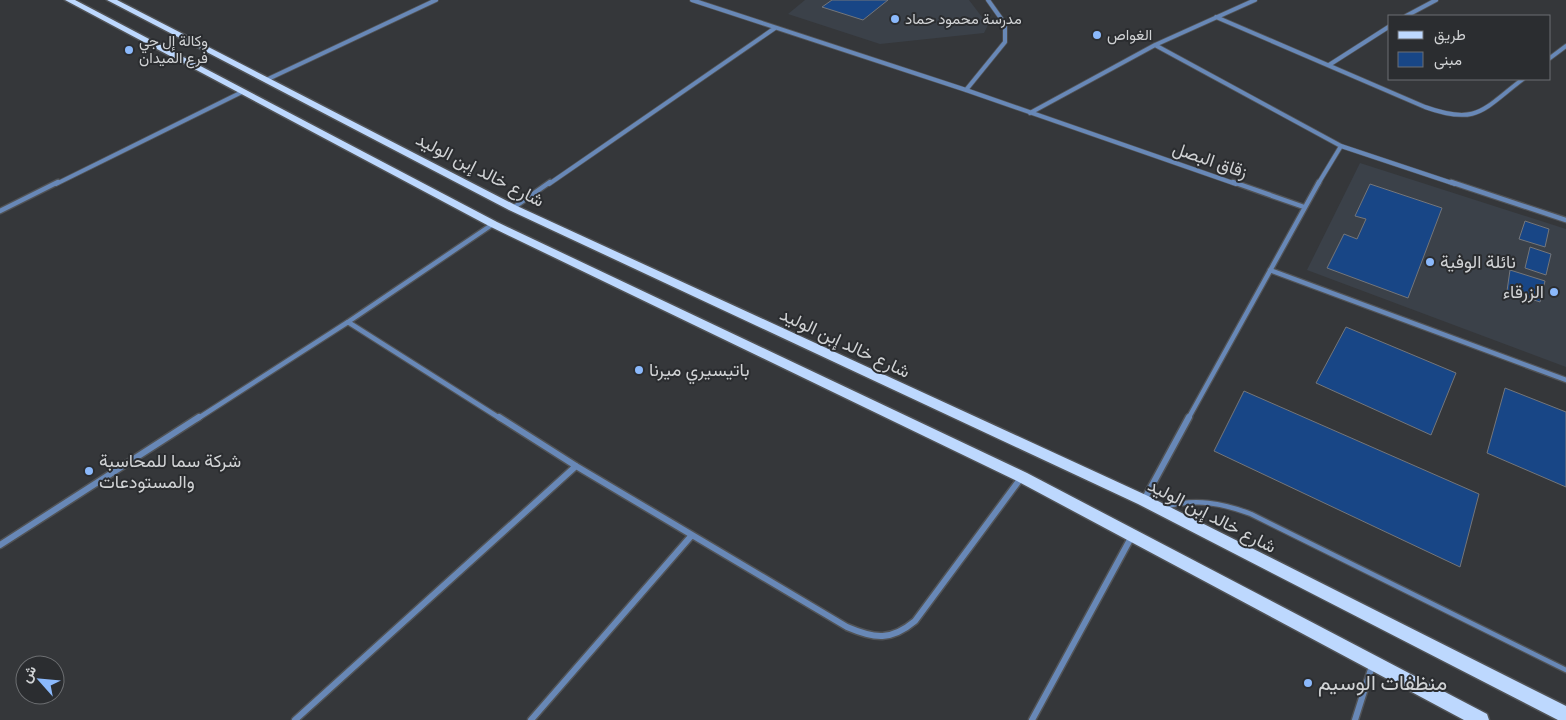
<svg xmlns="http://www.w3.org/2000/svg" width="1566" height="720" viewBox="0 0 1566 720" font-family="'Zilla Slab',Vazirmatn,serif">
<rect width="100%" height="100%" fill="#35373a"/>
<path fill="#3b4149" d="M805,0H969L988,25L984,33L880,44L788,14Z
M1360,163L1566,229V367L1307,270Z"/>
<path fill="#184686" stroke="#74767a" d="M832,0H888L863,20L822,7Z
M1370,184L1442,208L1408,298L1327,268L1344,234L1357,239L1366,219L1355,216Z
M1525,221L1549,229L1545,247L1519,239Z
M1530,247L1551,254L1546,275L1525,268Z
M1510,270L1545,281L1540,302L1507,291Z
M1346,327L1456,373L1431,435L1316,383Z
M1505,388L1566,412V487L1487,453Z
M1244,391L1479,494L1460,567L1214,451Z"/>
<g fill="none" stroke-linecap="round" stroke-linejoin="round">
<g stroke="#515356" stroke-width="7">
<path id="service" d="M1165,507C1195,498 1222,503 1251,514L1566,670"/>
</g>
<g stroke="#515356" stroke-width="5.5">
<path id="minor-far2" d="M692,0L966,90L1236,184
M1406,16L1436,0
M1216,17L1425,107C1478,126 1483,109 1523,79
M1155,45L1341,146L1455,184
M1550,58L1566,46
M1329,65L1390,26
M266,80L436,0
M966,90L1005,42V24L988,0
M1030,113L1155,45L1255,0
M56,184L242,92
M549,184L775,28
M1318,184L1341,146"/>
</g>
<g stroke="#515356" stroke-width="7">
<path id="minor-far1" d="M1233,182L1304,207
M1451,182L1566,220
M513,208L550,182
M0,211L58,182
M1270,270L1566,380
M348,322L501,419
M197,419L348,322L493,224
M1188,419L1319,182"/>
</g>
<g stroke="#515356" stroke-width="9">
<path id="minor" d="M499,417L576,466L847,627C875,639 891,641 915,621L1021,478
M1144,500L1189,417
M0,545L199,417
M295,720L576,466
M531,720L692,535
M1032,720L1132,536
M1355,720L1372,666"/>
</g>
<g stroke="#515356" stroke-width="3">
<path id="primary" d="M65,0H75L497,222L1027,473L1487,714L1489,720H1464L1017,481L489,226Z
M107,0H117L517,206L1148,496L1566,706V720H1558L1138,504L509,210Z"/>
</g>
<use href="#service" stroke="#6888b7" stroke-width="4.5"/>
<use href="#minor-far2" stroke="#6888b7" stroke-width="4"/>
<use href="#minor-far1" stroke="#6888b7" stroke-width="4.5"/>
<use href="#minor" stroke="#6888b7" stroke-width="6"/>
<use href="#primary" fill="#bdd8fe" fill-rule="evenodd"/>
</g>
<g fill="#8bb9fc" stroke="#2b2d30" stroke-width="2">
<circle cx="895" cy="19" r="5"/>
<circle cx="1097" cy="35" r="5"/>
<circle cx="129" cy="50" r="5"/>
<circle cx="1430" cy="262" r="5"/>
<circle cx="1554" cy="292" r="5"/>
<circle cx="639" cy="370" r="5"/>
<circle cx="89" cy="471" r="5"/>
<circle cx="1308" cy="683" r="5"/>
</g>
<g text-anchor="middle" stroke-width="4" stroke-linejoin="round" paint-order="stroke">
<g font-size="15" fill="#d0d2d4" stroke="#2b2d30" text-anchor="start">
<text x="905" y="24">مدرسة محمود حماد</text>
<text x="1107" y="40">الغواص</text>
<text x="139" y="46">وكالة إل جي<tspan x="139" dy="17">فرع الميدان</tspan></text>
</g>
<g font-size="18" fill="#d0d2d4" stroke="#2b2d30">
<text transform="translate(1210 160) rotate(19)" y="6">زقاق البصل</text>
<text transform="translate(480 170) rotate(27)" y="6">شارع خالد إبن الوليد</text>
<text transform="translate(845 343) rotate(25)" y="6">شارع خالد إبن الوليد</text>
<text transform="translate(1212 516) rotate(27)" y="6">شارع خالد إبن الوليد</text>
</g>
<g font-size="18" fill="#d0d2d4" stroke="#2b2d30" text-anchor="start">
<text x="1440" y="268">نائلة الوفية</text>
<text x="1544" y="298" text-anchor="end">الزرقاء</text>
<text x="649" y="376">باتيسيري ميرنا</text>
<text x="99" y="467">شركة سما للمحاسبة<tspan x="99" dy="21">والمستودعات</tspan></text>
</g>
<g font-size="21" fill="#d0d2d4" stroke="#2b2d30" text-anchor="start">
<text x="1318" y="690">منظفات الوسيم</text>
</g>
</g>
<rect x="1388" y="15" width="162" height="65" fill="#2b2d30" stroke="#6d6f72"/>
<rect x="1398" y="31" width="25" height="8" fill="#bdd8fe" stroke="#6d6f72"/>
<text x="1434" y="40" font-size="15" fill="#d0d2d4">طريق</text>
<rect x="1398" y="52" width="25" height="15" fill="#184686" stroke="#6d6f72"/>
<text x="1434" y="65" font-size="15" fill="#d0d2d4">مبنى</text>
<g transform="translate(40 680) rotate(297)"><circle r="24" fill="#2b2d30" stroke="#6d6f72"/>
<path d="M0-4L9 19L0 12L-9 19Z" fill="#8bb9fc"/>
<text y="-8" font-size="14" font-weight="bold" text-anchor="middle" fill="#d0d2d4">ش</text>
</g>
</svg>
